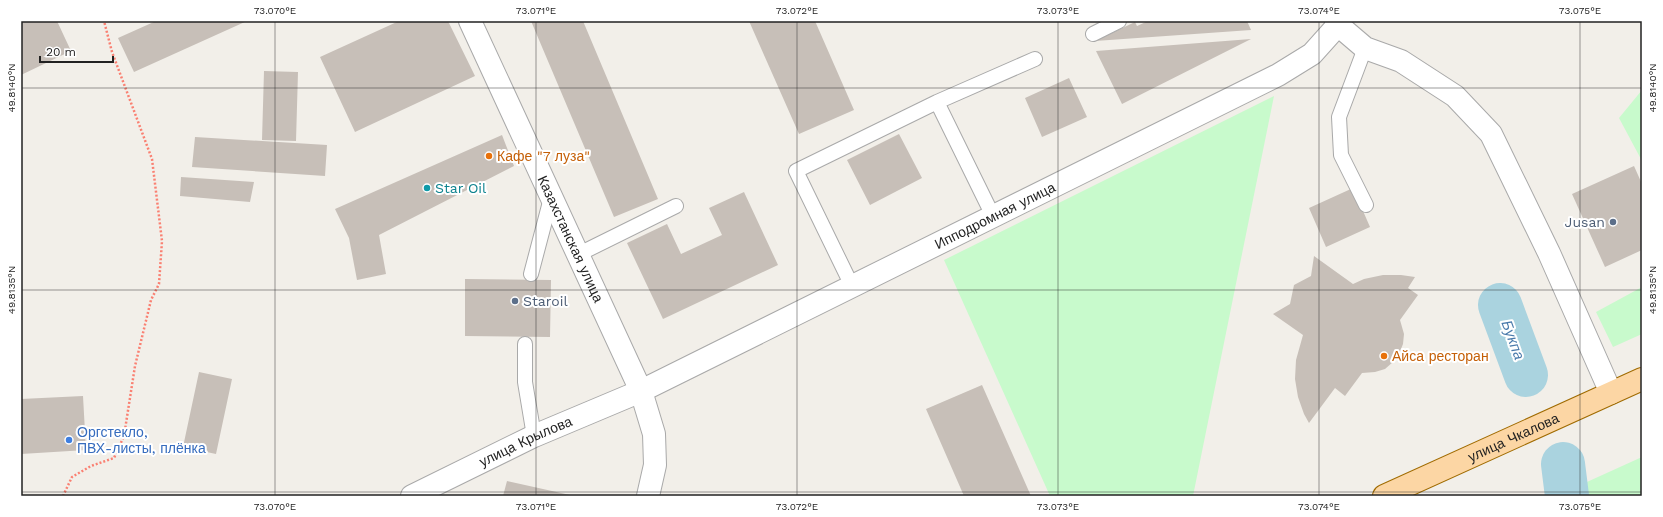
<svg xmlns="http://www.w3.org/2000/svg" width="1663" height="517" viewBox="0 0 1663 517" font-family="'Work Sans',sans-serif">
<rect width="100%" height="100%" fill="#f2efe9"/>
<path fill="#c8facc" d="M1642,90V161L1619,118Z
M1274,96L1193,496H1050L944,260Z
M1642,287V334L1613,347L1596,312Z
M1642,457V496H1556Z"/>
<g fill="none" stroke-linecap="round" stroke-linejoin="round">
<path stroke="#aad3df" stroke-width="44" d="M1500,305L1526,375
M1563,464L1567,496"/>
</g>
<path fill="#c7bfb8" d="M21,21H57L71,51L21,75Z
M156,21H247L134,72L118,38Z
M399,21H448L475,76L355,132L320,57Z
M531,21H583L658,199L614,217Z
M749,21H815L854,110L799,134Z
M1148,21H1247L1251,30L1095,41L1135,22L1137,26Z
M1251,39L1122,104L1096,51Z
M264,71L298,72L296,141L262,140Z
M1069,78L1087,117L1042,137L1025,98Z
M899,134L922,178L870,205L847,160Z
M502,135L514,166L379,235L386,274L357,280L349,238L335,209Z
M195,137L327,145L325,176L192,167Z
M1634,166L1642,184V250L1605,267L1572,194Z
M181,177L254,182L250,202L180,196Z
M1353,188L1370,227L1326,247L1309,208Z
M744,192L778,265L663,319L627,243L667,224L681,254L722,235L709,208Z
M1314,256L1353,284L1364,279L1383,275H1401L1415,277L1408,288L1418,295L1400,320L1404,334L1403,344L1399,354L1393,362L1385,369L1375,372L1362,373L1345,396L1335,388L1309,423L1304,414L1298,397L1295,379L1296,360L1303,335L1273,314L1290,304L1294,285L1311,276Z
M465,279L551,280L550,337L465,336Z
M199,372L232,379L216,454L183,447Z
M982,385L1031,496H964L926,409Z
M83,396L86,450L21,454V399Z
M507,481L570,495V496H503Z"/>
<g fill="none" stroke-linecap="round" stroke-linejoin="round">
<g stroke="#a9a9a9" stroke-width="16">
<path id="service" d="M1093,34L1119,21
M1365,48L1339,117L1341,155L1366,205
M937,102L1035,59
M577,255L676,206
M531,274L551,198
M852,286L796,171L937,102L993,216
M525,344V382L534,436"/>
</g>
<g stroke="#a9a9a9" stroke-width="24">
<g id="minor">
<path id="s1" d="M470,21L641,391L654,434L655,465L648,496"/>
</g>
</g>
<g stroke="#a9a9a9" stroke-width="24">
<g id="tertiary">
<path d="M1336,21L1338,25L1365,48L1401,61L1455,96L1491,134L1549,253L1611,393"/>
<path id="s2" d="M412,496L534,436L641,391L1278,75L1312,54L1338,25"/>
</g>
</g>
<g stroke="#a06b00" stroke-width="24">
<g id="primary">
<path id="s3" d="M1384,496L1642,379"/>
</g>
</g>
<path stroke="#fa8072" stroke-width="2.5" stroke-dasharray="2 2" stroke-linecap="butt" d="M63,496L72,477L91,466L114,458L124,436L135,366L151,300L159,284L162,241L152,159L112,52L104,21"/>
<use href="#service" stroke="#fff" stroke-width="14"/>
<use href="#minor" stroke="#fff" stroke-width="22"/>
<use href="#tertiary" stroke="#fff" stroke-width="22"/>
<use href="#primary" stroke="#fcd6a4" stroke-width="22"/>
</g>
<path fill="none" stroke="#222" stroke-width="1" stroke-opacity="0.45" d="M275,21V496M536,21V496M797,21V496M1058,21V496M1319,21V496M1580,21V496M21,88H1642M21,290H1642M21,492H1642"/>
<g fill="#e8710a" stroke="#fff" stroke-width="1.5">
<circle cx="489" cy="156" r="4"/>
<circle cx="1384" cy="356" r="4"/>
</g>
<circle fill="#0f9aa8" stroke="#fff" stroke-width="1.5" cx="427" cy="188" r="4"/>
<g fill="#5c6f8a" stroke="#fff" stroke-width="1.5">
<circle cx="1613" cy="222" r="4"/>
<circle cx="515" cy="301" r="4"/>
</g>
<circle fill="#3f7fe0" stroke="#fff" stroke-width="1.5" cx="69" cy="440" r="4"/>
<g text-anchor="middle" stroke-width="4" stroke-linejoin="round" paint-order="stroke">
<g font-size="14" fill="#c56008" stroke="#fff" text-anchor="start">
<text x="497" y="161">Кафе "7 луза"</text>
<text x="1392" y="361">Айса ресторан</text>
</g>
<g font-size="14" fill="#0d838f" stroke="#fff" text-anchor="start">
<text x="435" y="193">Star Oil</text>
</g>
<g font-size="14" fill="#222" stroke="#fff">
<text dy="5" stroke="none"><textPath href="#s2" startOffset="647">Ипподромная улица</textPath></text>
<text dy="5" stroke="none"><textPath href="#s1" startOffset="240">Казахстанская улица</textPath></text>
<text dy="5" stroke="none"><textPath href="#s3" startOffset="142">улица Чкалова</textPath></text>
<text dy="5" stroke="none"><textPath href="#s2" startOffset="126">улица Крылова</textPath></text>
</g>
<g font-size="14" fill="#4e5e75" stroke="#fff" text-anchor="end">
<text x="1605" y="227">Jusan</text>
<text x="523" y="306" text-anchor="start">Staroil</text>
</g>
<g font-size="14" fill="#366cbe" stroke="#fff" text-anchor="start">
<text x="77" y="437">Оргстекло,<tspan x="77" dy="16">ПВХ-листы, плёнка</tspan></text>
</g>
<g font-size="15" font-style="italic" fill="#4a7aab" stroke="#fff">
<text transform="translate(1513 340) rotate(70)" y="5">Букпа</text>
</g>
</g>
<rect width="1663" height="517" fill="none" stroke="#ffffff" stroke-width="44"/>
<path d="M40 56v6h73v-6" fill="none" stroke="#222222" stroke-width="2"/>
<text x="46" y="56" font-size="12" fill="#222222" stroke="#ffffff" stroke-width="3" paint-order="stroke">20 m</text>
<rect x="22" y="22" width="1619" height="473" fill="none" stroke="#222" stroke-width="1.5"/>
<g font-size="10" text-anchor="middle" fill="#222">
<text x="275" y="14">73.070°E</text>
<text x="536" y="14">73.071°E</text>
<text x="797" y="14">73.072°E</text>
<text x="1058" y="14">73.073°E</text>
<text x="1319" y="14">73.074°E</text>
<text x="1580" y="14">73.075°E</text>
<text transform="translate(11 88) rotate(-90)" y="4">49.8140°N</text>
<text transform="translate(1652 88) rotate(-90)" y="4">49.8140°N</text>
<text transform="translate(11 290) rotate(-90)" y="4">49.8135°N</text>
<text transform="translate(1652 290) rotate(-90)" y="4">49.8135°N</text>
<text x="275" y="510">73.070°E</text>
<text x="536" y="510">73.071°E</text>
<text x="797" y="510">73.072°E</text>
<text x="1058" y="510">73.073°E</text>
<text x="1319" y="510">73.074°E</text>
<text x="1580" y="510">73.075°E</text>
</g>
</svg>
